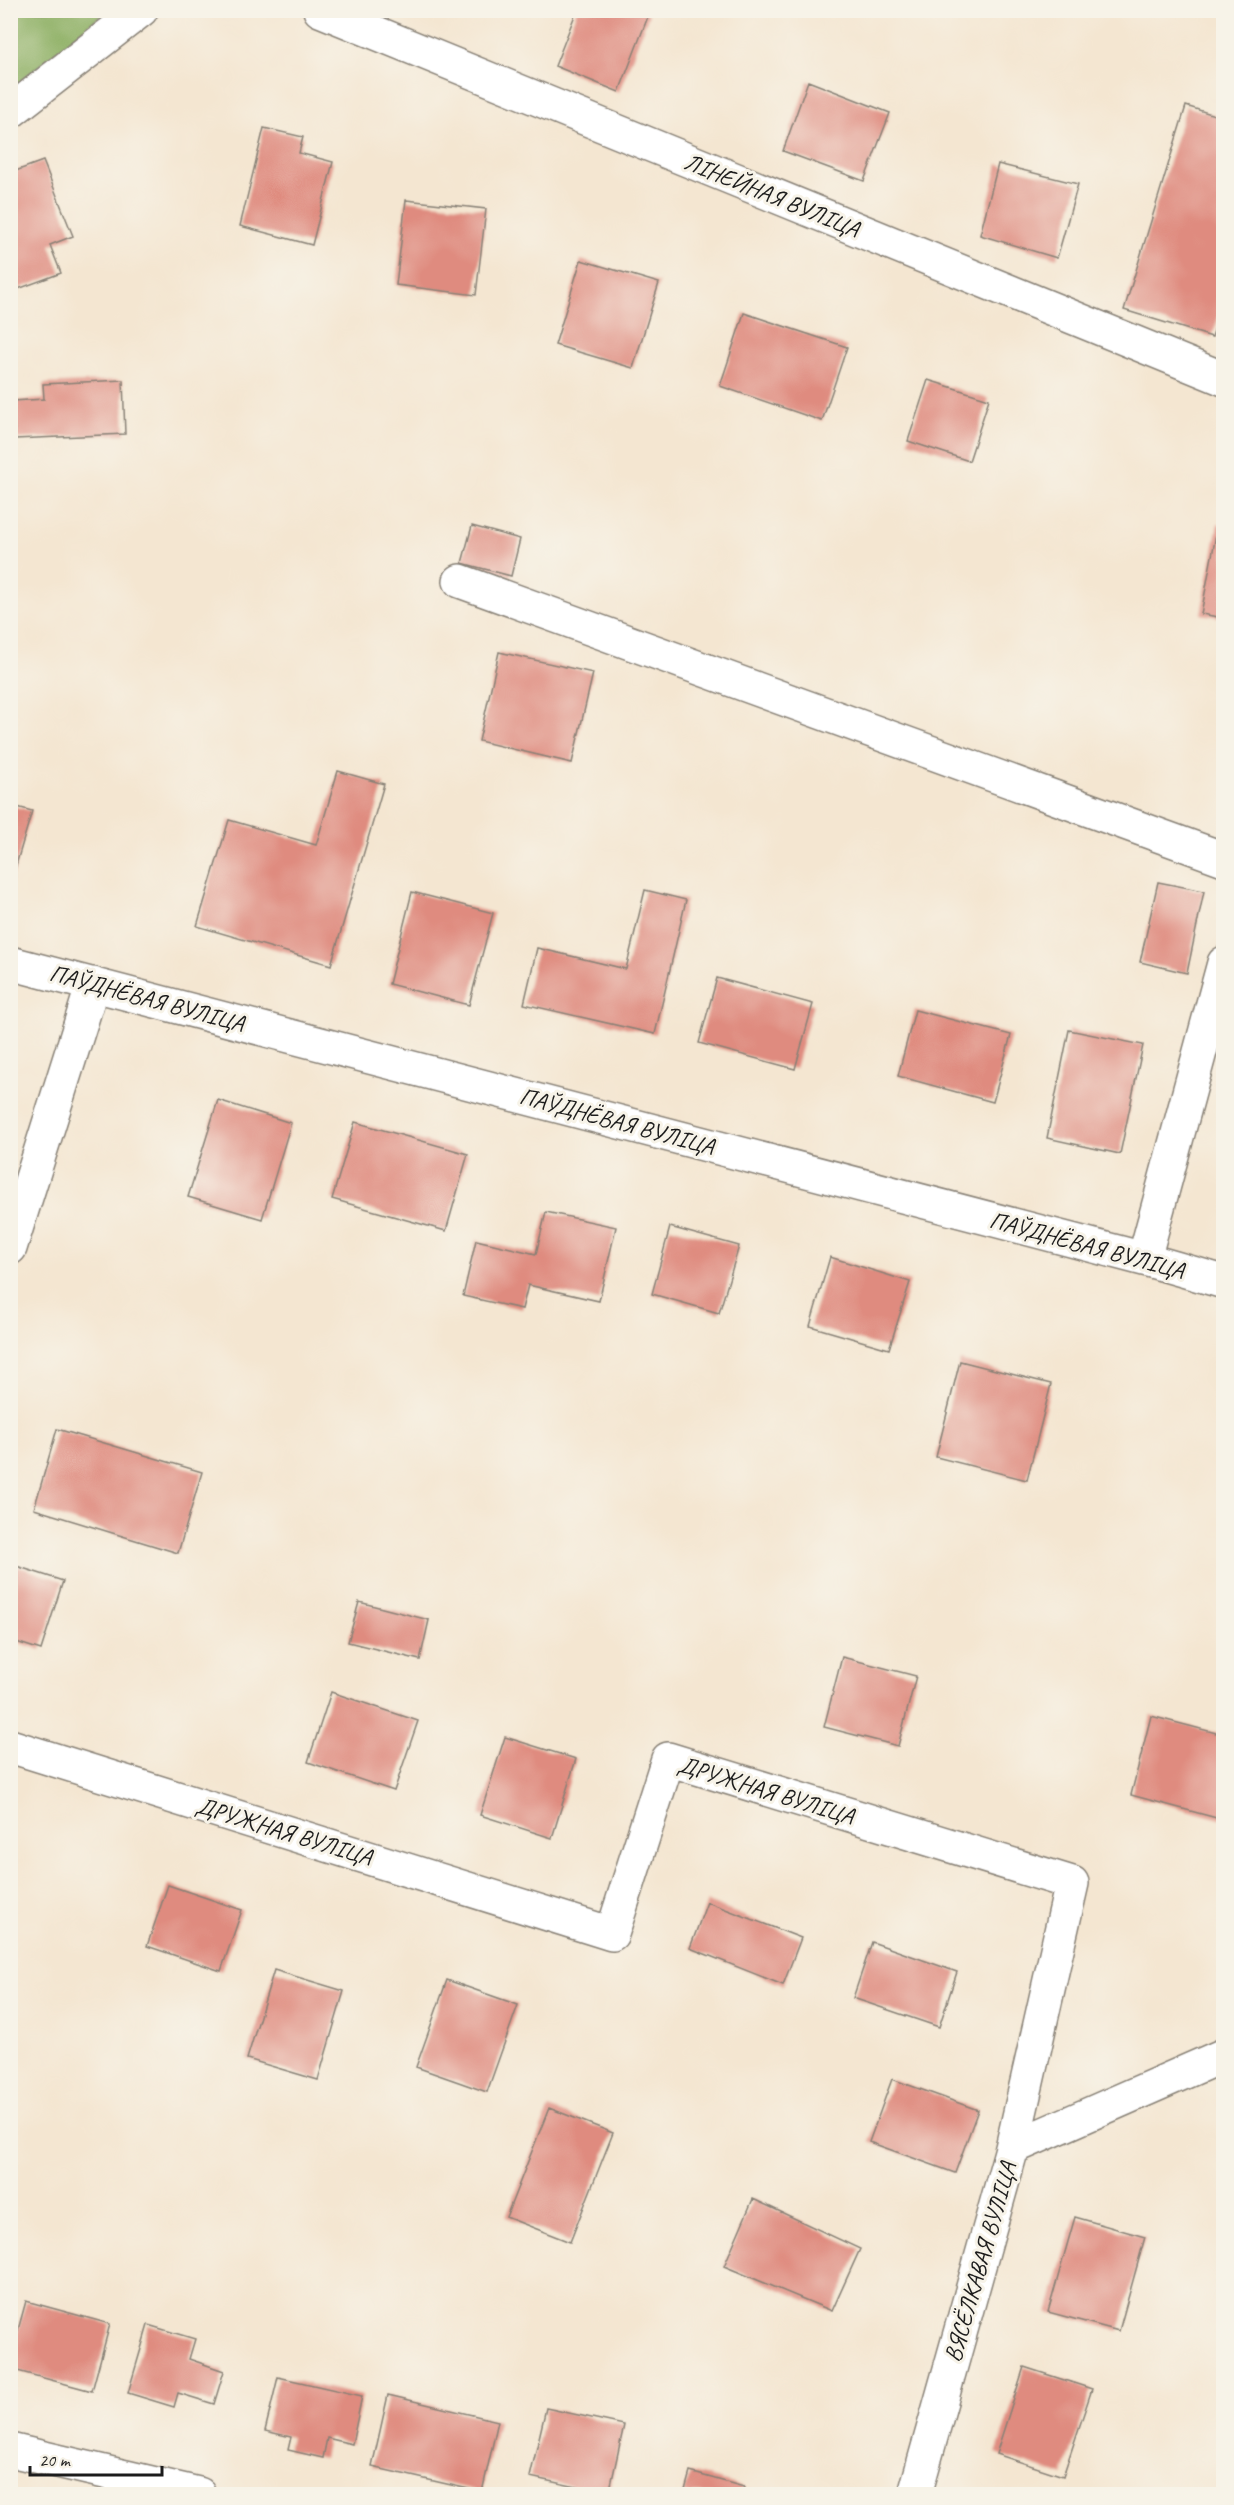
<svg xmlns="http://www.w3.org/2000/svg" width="1234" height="2505" viewBox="0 0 1234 2505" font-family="Caveat,sans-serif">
<rect width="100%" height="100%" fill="#f7f3e8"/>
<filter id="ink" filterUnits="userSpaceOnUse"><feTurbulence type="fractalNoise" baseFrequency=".0167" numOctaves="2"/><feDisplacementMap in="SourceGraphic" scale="12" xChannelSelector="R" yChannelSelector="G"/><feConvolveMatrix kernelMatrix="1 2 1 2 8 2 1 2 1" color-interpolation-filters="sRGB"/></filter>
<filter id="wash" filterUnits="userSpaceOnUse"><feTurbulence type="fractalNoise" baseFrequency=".008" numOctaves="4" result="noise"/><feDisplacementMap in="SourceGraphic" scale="24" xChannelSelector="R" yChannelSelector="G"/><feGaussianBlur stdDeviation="1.35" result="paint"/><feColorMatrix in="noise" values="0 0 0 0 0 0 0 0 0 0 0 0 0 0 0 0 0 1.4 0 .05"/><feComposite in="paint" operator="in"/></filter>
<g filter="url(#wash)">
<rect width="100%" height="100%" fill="#f4e6d1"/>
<path fill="#8fb166" stroke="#566641" stroke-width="1.5" d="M11,10H107V11L11,90Z"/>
<g id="blocks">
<path fill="#df8b7f" d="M577,10H640L649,14L619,92L555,66Z
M808,81L890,113L864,181L783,151Z
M1186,106L1224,118V301L1212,337L1124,310Z
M264,128L303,137L299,153L333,162L312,245L240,226Z
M43,161L73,236L50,245L61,273L10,292V173Z
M998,164L1078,184L1057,258L980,235Z
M406,200L486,209L476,295L396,285Z
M581,260L659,283L633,368L555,345Z
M744,313L847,347L822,421L720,386Z
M123,380L125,434L15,439L13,401L44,399L43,384Z
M928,380L989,399L969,461L908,441Z
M1218,524L1224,525V618L1201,614Z
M472,526L520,539L511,576L462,563Z
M499,652L593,673L572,763L479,741Z
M338,771L384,784L331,965L197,926L229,820L316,845Z
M10,805L32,811L11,882H10Z
M1158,882L1204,891L1187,973L1140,962Z
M645,890L686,900L655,1034L524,1004L537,948L626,969Z
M412,892L493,913L469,1005L389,984Z
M717,978L813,1004L795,1069L699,1043Z
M915,1010L1011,1035L993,1102L898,1076Z
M1069,1030L1143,1045L1120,1154L1047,1138Z
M218,1100L291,1123L262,1219L188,1197Z
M355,1122L468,1154L446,1231L332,1199Z
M546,1212L616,1227L599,1301L528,1285L522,1309L463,1296L476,1240L536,1254Z
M670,1227L739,1246L719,1313L652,1294Z
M830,1257L910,1282L889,1349L810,1326Z
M960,1361L1051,1384L1027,1480L936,1457Z
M57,1429L202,1472L178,1553L34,1509Z
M10,1564L63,1581L41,1650L10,1640Z
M359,1602L429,1620L420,1660L348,1642Z
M842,1657L916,1676L898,1746L824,1727Z
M331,1692L418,1721L394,1791L308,1762Z
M1151,1716L1224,1735V1820L1131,1795Z
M505,1737L576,1759L552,1838L480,1815Z
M168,1885L242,1910L221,1971L147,1946Z
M707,1902L801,1938L783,1985L690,1948Z
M872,1942L957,1972L939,2027L853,1998Z
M274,1970L344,1991L318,2080L247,2059Z
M447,1980L518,2005L487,2092L416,2067Z
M892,2079L978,2110L955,2173L869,2142Z
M549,2108L613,2133L570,2242L506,2217Z
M753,2199L860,2249L832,2311L724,2266Z
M1075,2217L1145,2237L1119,2331L1048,2312Z
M26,2301L110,2324L92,2391L10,2369V2359Z
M148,2325L195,2339L189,2359L224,2371L214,2404L178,2393L174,2407L128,2393Z
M1024,2367L1092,2389L1063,2476L996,2454Z
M278,2377L362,2396L352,2444L327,2438L323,2458L288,2450L291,2437L265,2431Z
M388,2395L498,2421L482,2492L372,2467Z
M546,2408L624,2425L609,2494L530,2477Z
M690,2472L744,2487L742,2494H684Z"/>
</g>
</g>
<g filter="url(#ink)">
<use href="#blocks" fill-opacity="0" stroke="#888176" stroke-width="1.5"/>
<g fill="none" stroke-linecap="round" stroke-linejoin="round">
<g stroke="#888176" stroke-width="36">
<path id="minor" d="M320,10L1224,379
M10,112L141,10
M460,581L1224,859
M10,963L1144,1259L1224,1282
M10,1248L93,984
M1144,1259L1224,963
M10,1746L612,1934L668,1759L1072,1883L1012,2148
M10,2450L199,2494
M915,2494L1012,2148L1224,2055"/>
</g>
<use href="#minor" stroke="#fff" stroke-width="33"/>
</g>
</g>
<g text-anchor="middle" stroke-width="6" stroke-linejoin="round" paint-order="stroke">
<g font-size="24" fill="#1c1c1c" stroke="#f7f3e8">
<text transform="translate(772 195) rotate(22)" y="8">ЛІНЕЙНАЯ ВУЛІЦА</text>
<text transform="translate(147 998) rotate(15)" y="8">ПАЎДНЁВАЯ ВУЛІЦА</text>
<text transform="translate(617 1121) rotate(15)" y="8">ПАЎДНЁВАЯ ВУЛІЦА</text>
<text transform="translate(1087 1245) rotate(15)" y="8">ПАЎДНЁВАЯ ВУЛІЦА</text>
<text transform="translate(766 1790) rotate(17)" y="8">ДРУЖНАЯ ВУЛІЦА</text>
<text transform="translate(284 1831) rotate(17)" y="8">ДРУЖНАЯ ВУЛІЦА</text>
<text transform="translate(980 2262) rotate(-74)" y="8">ВЯСЁЛКАВАЯ ВУЛІЦА</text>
</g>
</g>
<rect width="1234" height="2505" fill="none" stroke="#f7f3e8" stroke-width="36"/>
<path d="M30 2466v9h132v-9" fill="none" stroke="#1c1c1c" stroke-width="3"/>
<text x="39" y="2466" font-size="18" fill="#1c1c1c" stroke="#f7f3e8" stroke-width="4.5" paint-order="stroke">20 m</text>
</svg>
